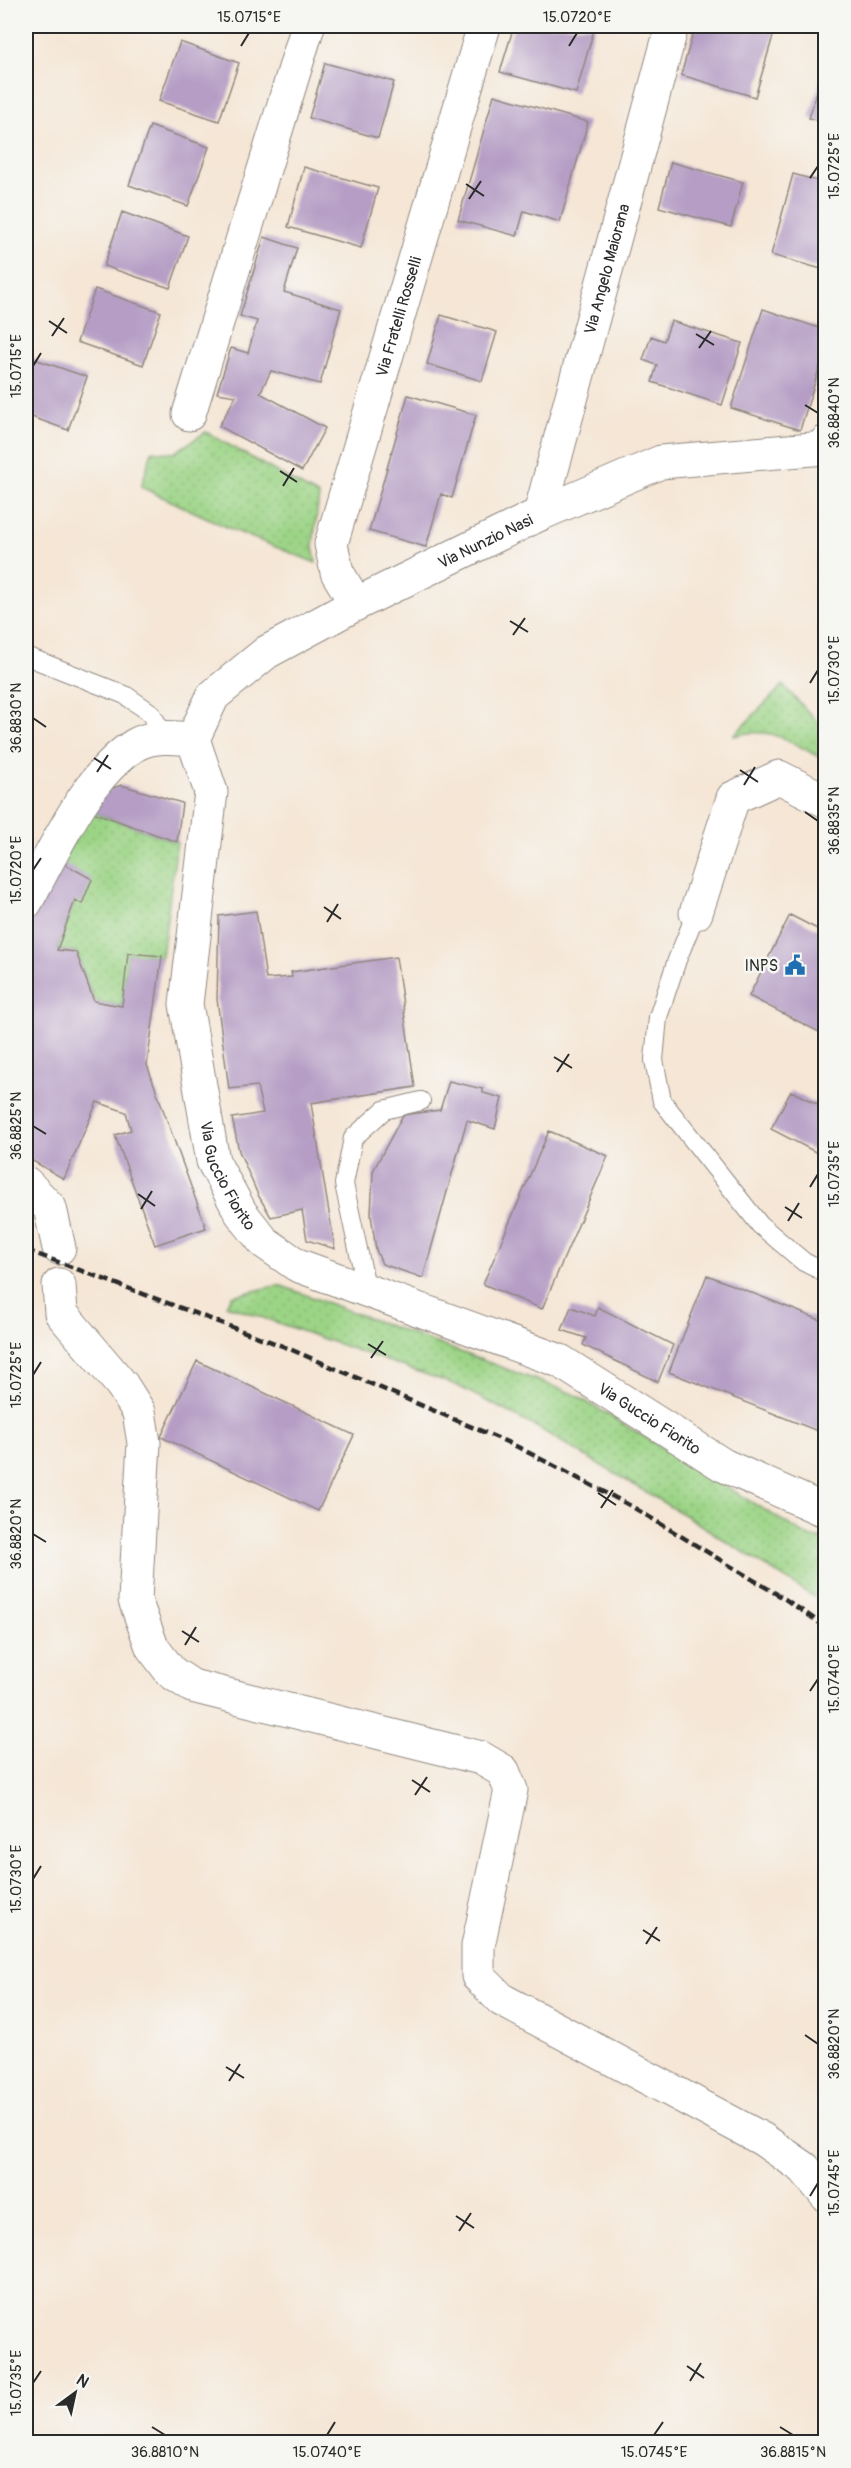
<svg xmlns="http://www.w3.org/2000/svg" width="851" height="2468" viewBox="0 0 851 2468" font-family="Pangolin,sans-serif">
<defs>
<pattern id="grass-dots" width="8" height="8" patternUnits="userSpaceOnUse" patternTransform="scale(1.5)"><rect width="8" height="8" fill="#9cd486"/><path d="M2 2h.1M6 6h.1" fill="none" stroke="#87b674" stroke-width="1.8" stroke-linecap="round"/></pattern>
</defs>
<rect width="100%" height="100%" fill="#f6f6f2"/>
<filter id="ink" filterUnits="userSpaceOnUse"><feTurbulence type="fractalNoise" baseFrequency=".0167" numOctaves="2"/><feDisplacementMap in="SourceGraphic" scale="12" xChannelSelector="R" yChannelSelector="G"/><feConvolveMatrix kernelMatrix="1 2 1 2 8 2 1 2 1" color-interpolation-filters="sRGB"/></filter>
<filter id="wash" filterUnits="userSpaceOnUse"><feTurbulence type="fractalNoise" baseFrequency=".008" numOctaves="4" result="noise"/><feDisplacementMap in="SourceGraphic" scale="24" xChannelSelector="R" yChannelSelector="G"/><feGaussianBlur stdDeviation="1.35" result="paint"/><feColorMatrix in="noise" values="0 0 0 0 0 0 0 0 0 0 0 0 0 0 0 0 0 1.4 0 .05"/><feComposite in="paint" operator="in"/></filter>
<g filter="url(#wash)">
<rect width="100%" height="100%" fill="#f5e6d5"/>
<path fill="url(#grass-dots)" stroke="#648058" stroke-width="1.5" d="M206,432L319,496L313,545L316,563L233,530L141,487L152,451L174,453Z
M783,685L825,730V760C793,744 770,724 733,736Z
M90,811L177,842L162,956L128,954L122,1006L94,1001L76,952L57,950L75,900L61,862Z
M279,1285L574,1394L811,1538H825V1604L696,1522L540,1429L456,1385L226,1305L232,1296Z"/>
<g id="blocks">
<path fill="#b59dc5" d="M417,26H434L433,31Z
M514,26H595L576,93L500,72Z
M695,26H776L755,97L681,75Z
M180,42L239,63L219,121L159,101Z
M325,63L394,82L378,138L309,118Z
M825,66V123L809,118Z
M494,95L588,122L560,222L524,211L517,236L458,220Z
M150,126L209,147L188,206L129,185Z
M671,162L743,182L731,227L659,207Z
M304,167L378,188L361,248L288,227Z
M793,174L825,183V270L771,255Z
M122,212L188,236L170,288L104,266Z
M264,237L297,248L284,292L341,309L320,384L271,371L260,393L325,428L302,471L219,426L236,396L217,393L231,348L248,353L257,321L240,316Z
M95,289L161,312L143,365L77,342Z
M763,309L825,330V350L800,430L731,408Z
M441,315L497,332L482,381L427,364Z
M671,321L742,343L722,405L652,382L657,365L643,360L651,336L664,341Z
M26,356L87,377L68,430L26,415Z
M408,395L476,415L452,498L441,494L426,547L369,531Z
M121,785L182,803L177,842L90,811L101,793Z
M61,862L92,879L82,904L75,900L57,950L76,952L94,1001L122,1006L128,953L162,956L147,1065L206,1228L155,1245L115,1135L131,1130L126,1112L97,1102L64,1179L26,1157V931Z
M256,911L266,979L292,977L291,972L396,957L415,1087L311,1103L335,1249L307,1240L302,1210L271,1217L258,1195L239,1151L232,1118L263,1113L257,1086L229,1089L217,999L219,916Z
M790,915L825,933V1035L749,996Z
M449,1081L483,1089V1093L502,1098L495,1129L467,1120L423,1278L382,1264L376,1250L371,1215L373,1171L403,1115L440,1110Z
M791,1091L825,1108V1157L771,1129Z
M549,1131L608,1156L542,1309L483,1284Z
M707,1275L825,1322V1434L669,1372Z
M571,1307L595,1316L598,1307L673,1345L658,1382L583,1345L586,1338L562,1330Z
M197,1361L354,1435L318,1511L161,1437Z"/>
</g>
</g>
<g filter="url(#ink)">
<use href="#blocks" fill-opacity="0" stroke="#908880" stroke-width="1.5"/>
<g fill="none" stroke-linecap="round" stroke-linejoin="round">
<g stroke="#908880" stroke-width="20">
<path id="service" d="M26,656L125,695L151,713L165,737
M696,913L677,960L658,1017L654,1060L662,1101L760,1225L804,1262L826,1273
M367,1291L344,1184L353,1138L384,1110L421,1101"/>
</g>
<g stroke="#908880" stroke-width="35">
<g id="minor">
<path d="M189,414L308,26"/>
<path id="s1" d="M540,514L672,26"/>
<path id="s2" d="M356,604L337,572L331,544L484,26"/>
<path id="s3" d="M193,739L213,696L267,652L356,604L540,514L661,462L824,448L826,442"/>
<path id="s4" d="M26,902C53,853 86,775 135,745C152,735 174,737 193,739L211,792L186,1004L213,1161L241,1213L264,1242L297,1265L560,1361L723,1465L819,1508H826"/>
<path d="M696,913L733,798L779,777L826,801"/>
<path d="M26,1183L50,1208L59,1248"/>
<path d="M59,1285L61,1313L122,1385L139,1412L144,1443L135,1600L152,1647L171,1672L192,1686L481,1758L503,1771L511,1790L478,1946V1976L502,2000L762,2139L804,2168L826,2195"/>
</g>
</g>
<use href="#service" stroke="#fff" stroke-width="18"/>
<use href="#minor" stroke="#fff" stroke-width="33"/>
<path stroke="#2b2b2b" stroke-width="4.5" stroke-dasharray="9 4.5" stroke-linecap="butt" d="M26,1250L285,1347L514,1445L631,1506L785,1599L826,1627"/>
</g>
</g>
<path fill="none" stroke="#2b2b2b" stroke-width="2" d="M241,46L249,33M569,46L577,33M810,178L818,166M466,184L484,196M469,199L481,181M49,321L67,333M696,334L714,345M52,336L64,318M699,348L711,331M33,366L41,353M805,405L818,413M280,471L297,482M283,486L294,468M510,621L528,632M513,635L525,618M810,683L818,670M33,718L46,727M94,758L111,769M740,770L758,782M97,772L108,755M744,785L755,767M805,812L818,821M33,870L41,858M324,907L341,919M327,922L338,904M554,1057L572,1068M557,1072L569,1054M33,1126L46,1134M810,1187L818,1174M138,1194L155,1206M785,1207L802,1218M141,1209L152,1191M788,1221L799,1203M368,1344L386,1355M371,1358L383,1341M33,1375L41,1362M598,1493L616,1505M601,1508L613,1490M33,1534L46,1542M182,1631L199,1642M185,1645L196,1627M810,1691L818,1679M412,1780L430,1792M415,1795L427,1777M33,1879L41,1866M643,1930L660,1941M646,1944L657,1927M805,2035L818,2044M226,2067L244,2078M229,2081L240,2064M810,2196L818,2183M456,2216L474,2228M459,2231L471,2213M687,2366L704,2378M690,2381L701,2363M33,2383L41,2371M152,2427L165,2435M780,2427L793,2435M327,2435L335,2422M654,2435L663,2422"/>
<defs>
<g id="civic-bare" transform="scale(1.62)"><path d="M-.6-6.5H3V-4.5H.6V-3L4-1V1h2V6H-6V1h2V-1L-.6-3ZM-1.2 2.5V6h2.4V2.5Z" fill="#1f6fb2" stroke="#f6f6f2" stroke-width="2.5" paint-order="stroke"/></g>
</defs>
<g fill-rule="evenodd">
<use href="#civic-bare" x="795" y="965"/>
</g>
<g text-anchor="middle" stroke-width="5" stroke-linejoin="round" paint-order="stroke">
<g font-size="16" fill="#2b2b2b" stroke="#f6f6f2">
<text dy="6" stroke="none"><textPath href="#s1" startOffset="254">Via Angelo Maiorana</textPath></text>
<text dy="6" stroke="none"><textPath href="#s2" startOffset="303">Via Fratelli Rosselli</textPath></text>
<text dy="6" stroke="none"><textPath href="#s3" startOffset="362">Via Nunzio Nasi</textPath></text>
<text dy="6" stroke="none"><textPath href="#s4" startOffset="700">Via Guccio Fiorito</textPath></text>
<text dy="6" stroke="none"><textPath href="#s4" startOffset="1204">Via Guccio Fiorito</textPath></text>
</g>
<g font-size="16" fill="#2b2b2b" stroke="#f6f6f2" text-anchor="end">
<text x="778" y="971">INPS</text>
</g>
</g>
<rect width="851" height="2468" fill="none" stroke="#f6f6f2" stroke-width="66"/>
<g transform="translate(75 2393) rotate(33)" stroke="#f6f6f2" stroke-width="4.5" paint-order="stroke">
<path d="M0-4.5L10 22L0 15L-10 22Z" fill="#2b2b2b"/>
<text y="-9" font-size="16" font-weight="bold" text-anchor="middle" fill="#2b2b2b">N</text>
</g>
<rect x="33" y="33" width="785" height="2402" fill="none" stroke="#2b2b2b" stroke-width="2"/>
<g font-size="15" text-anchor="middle" fill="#2b2b2b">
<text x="249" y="22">15.0715°E</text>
<text x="577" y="22">15.0720°E</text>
<text transform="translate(834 166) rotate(-90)" y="5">15.0725°E</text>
<text transform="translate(16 366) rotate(-90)" y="5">15.0715°E</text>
<text transform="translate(834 413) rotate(-90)" y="5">36.8840°N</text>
<text transform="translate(834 670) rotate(-90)" y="5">15.0730°E</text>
<text transform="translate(16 718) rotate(-90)" y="5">36.8830°N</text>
<text transform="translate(834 821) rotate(-90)" y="5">36.8835°N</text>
<text transform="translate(16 870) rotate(-90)" y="5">15.0720°E</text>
<text transform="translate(16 1126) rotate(-90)" y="5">36.8825°N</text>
<text transform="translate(834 1174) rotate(-90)" y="5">15.0735°E</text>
<text transform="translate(16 1375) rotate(-90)" y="5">15.0725°E</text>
<text transform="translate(16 1534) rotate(-90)" y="5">36.8820°N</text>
<text transform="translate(834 1679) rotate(-90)" y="5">15.0740°E</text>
<text transform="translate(16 1879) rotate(-90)" y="5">15.0730°E</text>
<text transform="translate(834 2044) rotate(-90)" y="5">36.8820°N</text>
<text transform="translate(834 2183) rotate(-90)" y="5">15.0745°E</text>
<text transform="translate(16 2383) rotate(-90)" y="5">15.0735°E</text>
<text x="165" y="2457">36.8810°N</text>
<text x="327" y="2457">15.0740°E</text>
<text x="654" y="2457">15.0745°E</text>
<text x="793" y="2457">36.8815°N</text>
</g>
</svg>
